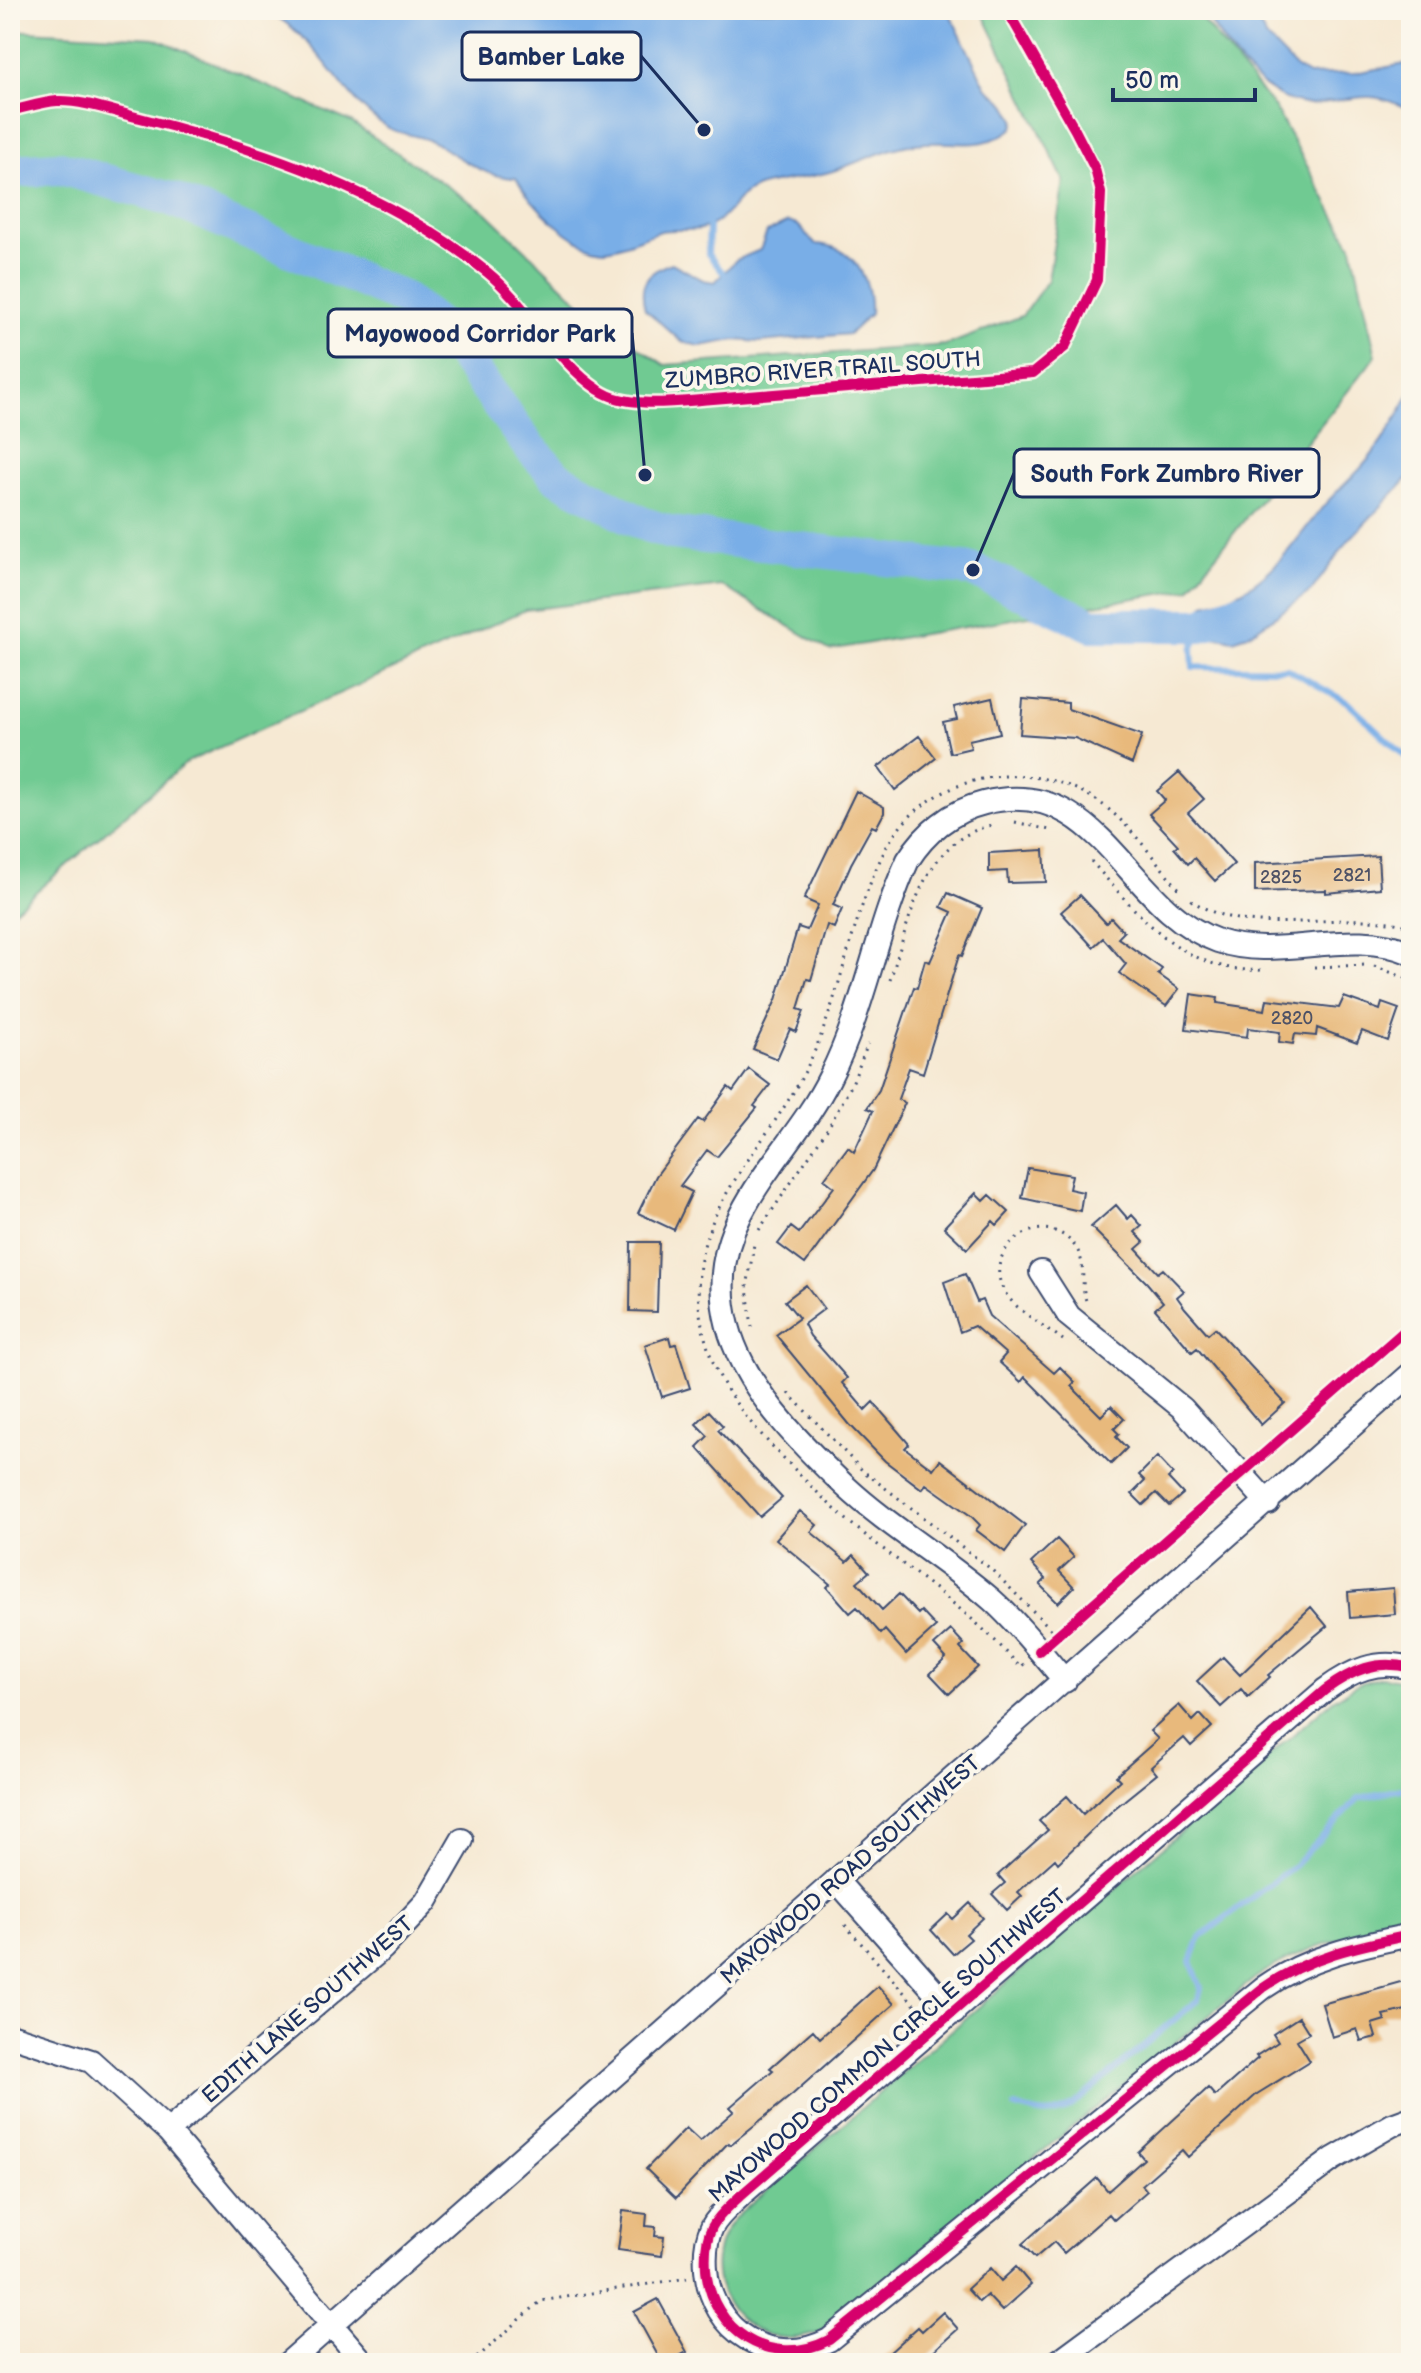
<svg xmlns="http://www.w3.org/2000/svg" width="1421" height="2373" viewBox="0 0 1421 2373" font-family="'Balsamiq Sans',sans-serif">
<rect width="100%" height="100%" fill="#fbf7ec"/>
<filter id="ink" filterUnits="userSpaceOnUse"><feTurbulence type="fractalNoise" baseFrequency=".0125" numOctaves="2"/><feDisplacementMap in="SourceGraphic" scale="16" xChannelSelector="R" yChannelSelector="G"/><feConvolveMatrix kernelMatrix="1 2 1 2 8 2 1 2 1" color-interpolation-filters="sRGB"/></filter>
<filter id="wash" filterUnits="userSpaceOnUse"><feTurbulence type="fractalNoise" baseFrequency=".006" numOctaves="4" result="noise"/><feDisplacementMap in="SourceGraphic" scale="32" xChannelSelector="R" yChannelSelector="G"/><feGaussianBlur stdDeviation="1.8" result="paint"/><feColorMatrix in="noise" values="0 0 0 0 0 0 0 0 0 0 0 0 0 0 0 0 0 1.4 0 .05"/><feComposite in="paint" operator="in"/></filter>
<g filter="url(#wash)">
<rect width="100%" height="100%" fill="#f6e9d3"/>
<path fill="#70ca92" stroke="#467c78" stroke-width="2" d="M981,10H1203L1198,15L1275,108L1352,247L1376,356L1189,589L829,650L722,586L525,610L187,762L10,914V30L155,38L351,122L486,212L600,322L665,365L947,345L1022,316L1048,280L1064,181Z
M1382,1677L1411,1682V1922C1355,1934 1304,1945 1255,1978L822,2331C750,2362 684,2281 734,2219L1333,1700L1358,1684Z"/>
<path fill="#79aee7" stroke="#4a6ea2" stroke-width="2" d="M265,10H948L986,87L1006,104L1015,120L1013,128C985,151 958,141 926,143C891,145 865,160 833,171C810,178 784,180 761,186C735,193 732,216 710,226C696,233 676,228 661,231C647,235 616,250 603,249C571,246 531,204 516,178C486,178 462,159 437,144C421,134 400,136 385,126C338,95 321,38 265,10Z
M1203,10H1250L1267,38L1295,67L1309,75L1354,73L1411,63V109C1397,105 1385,97 1370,97C1350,96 1329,104 1309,104C1264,104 1224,45 1203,10Z
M788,222L798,225L815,244C853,245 872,278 870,314L849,334L760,342L735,340L700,346L682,342L645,309C638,283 647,271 672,263L703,280L715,282L736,260L760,250L767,232Z
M1411,392V475L1349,540L1311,591L1296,602L1248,635L1233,640L1195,632L1205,604C1262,593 1288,551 1321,509C1332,495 1347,483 1360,469C1381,446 1396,420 1411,392Z"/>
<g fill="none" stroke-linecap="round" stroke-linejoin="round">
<path stroke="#79aee7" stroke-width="6" d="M709,227L708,254L724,274
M1201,628L1192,649L1193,667L1288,669L1347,702L1411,762
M1015,2107C1039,2114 1053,2119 1074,2104L1198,2000L1201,1988L1191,1961L1200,1937L1295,1865L1359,1798L1411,1787"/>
<path stroke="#79aee7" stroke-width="34" d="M10,171L60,168L171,199L405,299L442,328L528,445L558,478L641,523L671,533L973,570L1092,625H1201L1239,610"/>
</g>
<g id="blocks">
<path fill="#e8b97c" d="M992,698L1000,733L969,740L971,748L950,753L943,722L957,719L954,707Z
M1023,699L1068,703V709L1142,735L1132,764L1075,738L1020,734Z
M919,736L936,758L895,790L878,767Z
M1179,772L1204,799L1188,813L1234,864L1215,881L1194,858L1188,864L1174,848L1178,845L1149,814L1165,800L1157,791Z
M856,791L884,807V813L876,828L872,826L851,864L833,905L842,909L834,928L827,925L811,980L807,979L798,1009L804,1011L796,1032L790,1029L777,1059L753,1049L776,1000L798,927L807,930L818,905L804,899Z
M1044,850L1046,882L1008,883L1007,871L989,872V853Z
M1378,856L1380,888L1326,893V890L1255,892V863Z
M948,893L982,908L962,956L959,955L923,1073L909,1068L898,1099L905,1103L873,1170L805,1264L778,1244L791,1227L799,1233L834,1187L824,1179L848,1147L854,1152L873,1111L867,1108L879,1090L914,987L917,988L925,960L930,962L952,912L941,907Z
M1080,895L1106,923L1111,918L1124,932L1118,938L1162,969L1158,974L1179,989L1166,1006L1119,973L1126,964L1103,938L1093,947L1061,912Z
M1191,994L1218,998L1217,1003L1265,1010L1267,999L1339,1008L1344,997L1380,1010L1382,1003L1399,1009L1388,1041L1362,1031L1357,1043L1317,1028L1316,1036L1295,1034L1293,1044L1279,1042L1280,1032L1248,1028L1247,1037L1186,1029Z
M749,1069L770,1085L754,1106L757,1108L717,1157L707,1150L680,1186L692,1192L674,1230L638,1213L656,1176L698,1119L703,1122L728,1087L733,1091Z
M1028,1168L1072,1175L1069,1189L1083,1192L1080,1211L1022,1198Z
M976,1193L984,1201L990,1195L1009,1212L997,1225L993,1221L967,1249L944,1227Z
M1116,1205L1128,1219L1132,1215L1142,1226L1135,1232L1144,1242L1136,1249L1158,1273L1163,1269L1184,1291L1177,1297L1185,1308L1208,1334L1215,1328L1285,1403L1261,1425L1197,1348L1192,1352L1155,1309L1163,1302L1147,1283L1091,1227Z
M631,1242H659L657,1312L630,1311Z
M965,1274L977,1302L982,1300L989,1316L1054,1373L1060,1367L1075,1382L1071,1386L1101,1416L1111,1406L1124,1419L1114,1429L1119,1434L1116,1437L1127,1448L1111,1464L1025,1377L1021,1382L999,1362L1006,1354L974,1326L960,1332L944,1282Z
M806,1285L824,1309L804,1324L810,1336L847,1378L842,1383L865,1410L873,1402L909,1444L905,1448L933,1469L940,1460L1025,1525L1005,1552L976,1530L980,1525L971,1516L926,1484L922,1489L885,1461L850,1425L776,1335L799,1318L785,1301Z
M669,1337L671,1345L676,1344L690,1388L662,1397L645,1345Z
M709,1411L723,1426L718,1430L782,1498L760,1517L697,1447L708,1436L696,1424Z
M1157,1457L1173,1474L1168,1478L1183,1494L1169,1506L1156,1493L1143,1505L1132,1494L1145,1481L1139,1475Z
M800,1511L817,1525L811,1532L847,1562L854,1555L869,1572L857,1582L882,1610L899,1594L918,1614L921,1611L936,1627L906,1654L885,1630L881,1634L857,1607L850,1613L827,1587L830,1584L776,1539Z
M1057,1539L1074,1557L1059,1571L1074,1587L1058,1603L1040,1585L1046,1579L1031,1563Z
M1393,1588L1395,1614L1350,1618L1348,1592Z
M1311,1607L1327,1626L1268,1675L1270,1677L1248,1697L1241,1689L1221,1707L1197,1681L1223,1657L1240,1675Z
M951,1630L964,1644L960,1648L978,1667L949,1694L930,1674L946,1658L934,1645Z
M1179,1705L1193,1721L1200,1714L1212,1727L1191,1746L1184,1738L1151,1767L1157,1774L1115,1808L1058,1863L1055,1859L1018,1892L1022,1896L1007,1910L992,1894L1005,1883L998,1875L1048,1830L1039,1821L1067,1796L1083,1814L1120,1780L1116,1776L1158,1739L1150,1731Z
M970,1903L983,1918L966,1934L971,1939L953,1954L931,1930L948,1914L953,1919Z
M1411,1979V2009L1383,2015L1385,2020L1372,2024L1376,2037L1361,2041L1357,2029L1332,2037L1322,2004Z
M878,1986L894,2004L793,2094L730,2145L728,2143L676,2198L646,2169L686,2128L700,2141L734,2111L730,2107L773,2070L770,2068L813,2030L820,2038Z
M1299,2017L1309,2033L1297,2040L1310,2061L1257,2094L1188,2157L1182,2150L1142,2185L1147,2191L1114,2220L1109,2214L1064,2253L1054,2242L1035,2258L1022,2244L1097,2178L1108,2191L1144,2159L1138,2152L1194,2101L1208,2088L1215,2096L1258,2058L1256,2056L1278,2042L1273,2034Z
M623,2211L647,2214L646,2226L656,2227L655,2236L664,2237L662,2256L618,2250Z
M1016,2267L1031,2285L1002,2311L987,2295L979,2302L967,2289L990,2268L1001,2281Z
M658,2299L687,2352L666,2363H662L634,2312Z
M943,2312L958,2329L920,2363H878L918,2327L922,2331Z"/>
</g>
</g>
<g filter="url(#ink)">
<use href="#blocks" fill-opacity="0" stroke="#3c4b70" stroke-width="2"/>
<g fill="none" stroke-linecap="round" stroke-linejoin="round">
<g stroke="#3c4b70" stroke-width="26">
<path id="minor" d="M1041,1272L1069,1316L1182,1408L1268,1503
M1411,1668C1377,1659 1352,1670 1325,1690L741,2195C731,2205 719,2214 712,2227C706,2239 705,2255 706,2269C711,2331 771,2370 829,2340L1263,1988C1309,1956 1357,1946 1411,1935
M1065,1681C1042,1654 1019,1624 992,1600C945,1559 890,1528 844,1485C769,1414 684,1324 741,1214C766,1165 806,1126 830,1077C865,1008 876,930 908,860C925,833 951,811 984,803C1101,773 1126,909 1218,941C1280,962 1349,926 1411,953
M836,1880L954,2013
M10,2035L91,2061L168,2131L364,2363
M168,2131L383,1948L426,1902L462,1840
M288,2363L1411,1374
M1056,2363L1333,2159L1392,2125L1411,2118"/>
</g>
<path stroke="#3c4b70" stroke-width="3" stroke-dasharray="2 6" stroke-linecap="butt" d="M1015,822L1054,831
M1091,861C1138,914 1183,974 1262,970
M1191,900C1256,945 1339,905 1411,927
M1374,966L1411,980
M1314,967L1366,965
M890,980C910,921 921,841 992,825
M759,1230L828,1128L851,1086L868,1044
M752,1327L747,1288L754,1244
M1063,1340C1045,1326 1018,1312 1006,1294C977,1251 1042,1204 1074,1245C1088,1262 1079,1284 1087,1303
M788,1393L863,1471L991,1569L1057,1635
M1024,1664L1020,1667C971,1611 916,1576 859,1530C828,1505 802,1477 775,1449C748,1421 723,1391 710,1354C663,1218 769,1159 815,1050C843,986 853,913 885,850C925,773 1030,754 1099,802C1131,824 1156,863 1182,892
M845,1925L921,2012
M471,2363L541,2301L687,2278"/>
<use href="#minor" stroke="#fff" stroke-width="22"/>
<g stroke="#fbf7ec" stroke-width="15">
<path id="cycleway" d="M10,111C25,108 42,102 57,101C83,100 115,112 140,118C262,149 388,192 487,272C528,305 556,362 599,390C628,410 680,401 713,399L1033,373L1065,347L1097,280L1101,193L1095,169L1075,130L1007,10
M1039,1651L1411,1325
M1411,1668C1377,1659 1352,1670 1325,1690L741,2195C731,2205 719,2214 712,2227C706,2239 705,2255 706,2269C711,2331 771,2370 829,2340L1263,1988C1309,1956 1357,1946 1411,1935"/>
</g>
<use href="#cycleway" stroke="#d6006c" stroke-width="10"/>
</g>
</g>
<g text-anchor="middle" stroke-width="8" stroke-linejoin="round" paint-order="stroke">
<g font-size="18" fill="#4e5266">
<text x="1352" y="881">2821</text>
<text x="1281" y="883">2825</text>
<text x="1292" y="1024">2820</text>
</g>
<g font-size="22" fill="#1b2f5e" stroke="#fbf7ec">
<text transform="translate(823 369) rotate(-4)" y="8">ZUMBRO RIVER TRAIL SOUTH</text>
<text transform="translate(850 1869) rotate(-41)" y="8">MAYOWOOD ROAD SOUTHWEST</text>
<text transform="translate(307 2009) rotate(-41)" y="8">EDITH LANE SOUTHWEST</text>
<text transform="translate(887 2045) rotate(-41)" y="8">MAYOWOOD COMMON CIRCLE SOUTHWEST</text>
</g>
</g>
<path fill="none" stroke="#1b2f5e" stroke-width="3" d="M704 130L641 56M645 475L632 333M973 570L1014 473"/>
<g fill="#1b2f5e" stroke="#fbf7ec" stroke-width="3">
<circle cx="704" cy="130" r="8"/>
<circle cx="645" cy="475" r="8"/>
<circle cx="973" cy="570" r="8"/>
</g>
<g fill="#fbf7ec" stroke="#1b2f5e" stroke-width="3">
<rect x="462" y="32" width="179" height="48" rx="8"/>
<rect x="328" y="309" width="304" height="48" rx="8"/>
<rect x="1014" y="449" width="305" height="48" rx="8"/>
</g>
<g font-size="24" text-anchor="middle" font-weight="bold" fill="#1b2f5e">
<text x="551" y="65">Bamber Lake</text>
<text x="480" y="342">Mayowood Corridor Park</text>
<text x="1167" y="482">South Fork Zumbro River</text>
</g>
<rect width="1421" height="2373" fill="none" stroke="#fbf7ec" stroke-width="40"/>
<path d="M1113 88v12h142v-12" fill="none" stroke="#1b2f5e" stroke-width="4"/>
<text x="1125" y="88" font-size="24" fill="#1b2f5e" stroke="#fbf7ec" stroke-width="6" paint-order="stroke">50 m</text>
</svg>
